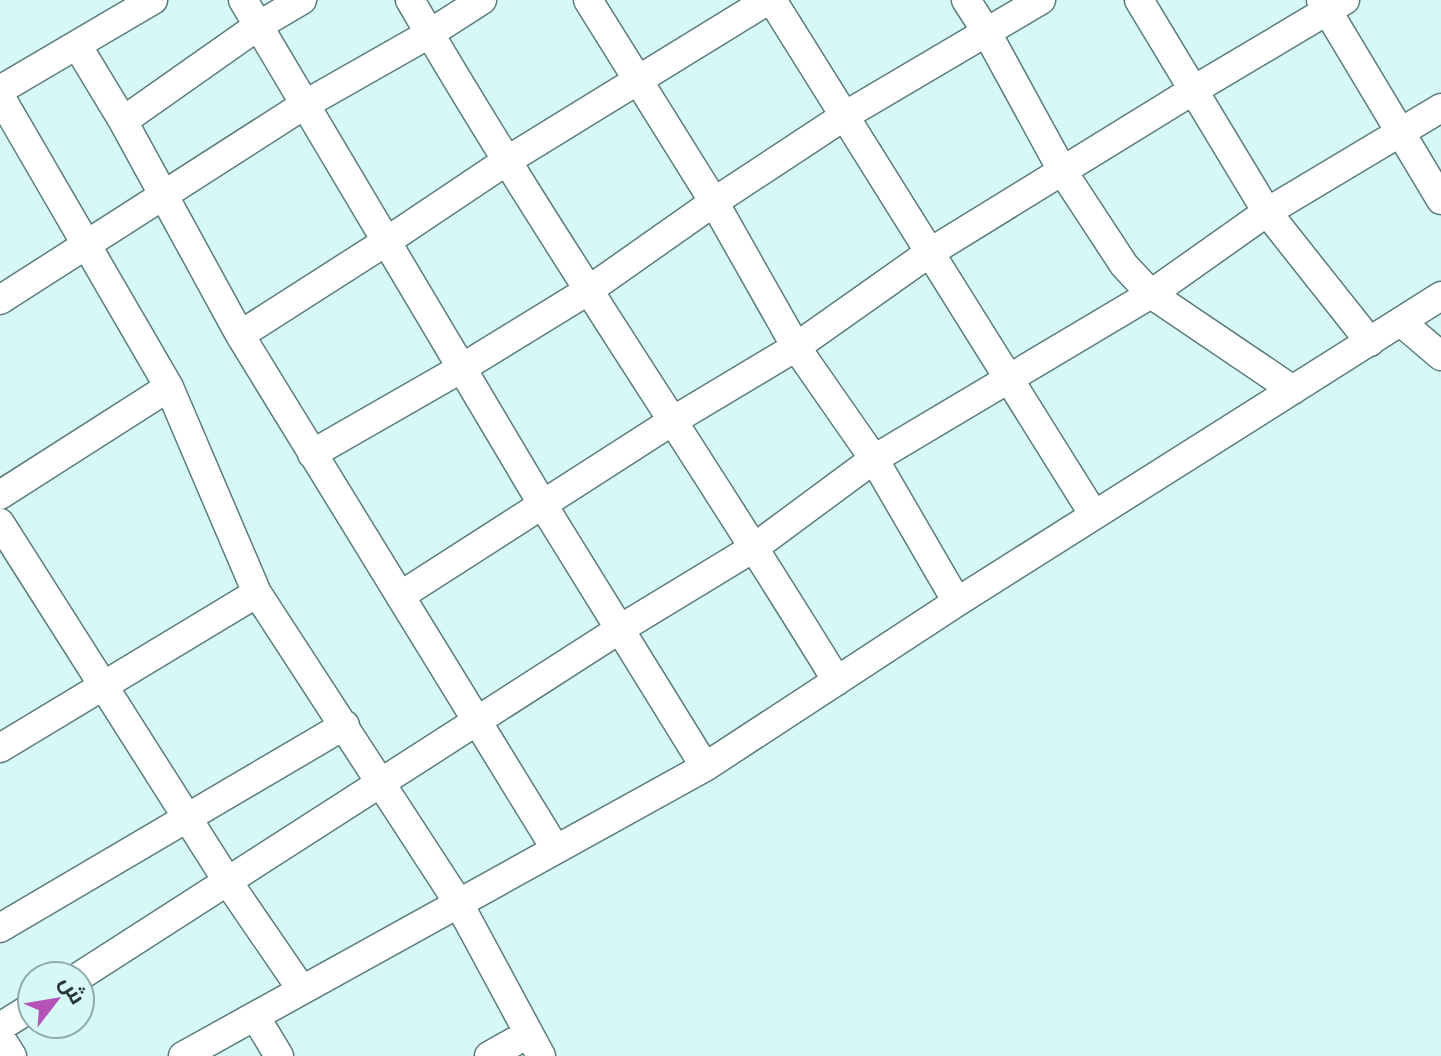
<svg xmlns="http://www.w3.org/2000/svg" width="1441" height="1056" viewBox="0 0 1441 1056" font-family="'Titillium Web',Cairo,sans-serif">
<rect width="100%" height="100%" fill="#d6f9f8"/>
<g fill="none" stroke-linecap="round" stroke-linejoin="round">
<g stroke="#5c7c7b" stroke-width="31">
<path id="minor" d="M243,0L543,505L705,767
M302,0L258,26L123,121L240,335L555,848
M410,0C545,232 697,452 837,681
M588,0L714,202L796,347L874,459L957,602
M772,0L1094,515
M966,0L986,31L1063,172L1124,265L1151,294L1293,390
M1139,0L1267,212L1370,342
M1321,0L1441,200
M77,45L123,121
M0,90L153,0
M0,96L169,387L257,593L458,902L541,1056
M0,300L304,105L429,34L482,0
M1401,322L1441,356
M240,335L387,241L508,160L768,0
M312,454L462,368L589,290L714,202L846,115L1041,0
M0,495L169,387
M0,523L228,882L302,990
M400,596L674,420L796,347L929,253L1192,91L1345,0
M0,748L257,593
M0,928L345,725
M80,976L620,629L755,547L874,459L1151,294L1267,212L1441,108
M255,1016L279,1056
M0,1027L32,1007
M0,1037L12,1056
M183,1056L705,767L957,602L1441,296
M489,1056L528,1034"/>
</g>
<use href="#minor" stroke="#fff" stroke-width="28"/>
</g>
<g transform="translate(56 1000) rotate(59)"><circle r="38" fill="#d6f9f8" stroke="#91abaa" stroke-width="2"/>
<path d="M0-6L14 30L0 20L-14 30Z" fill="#b551b7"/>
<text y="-12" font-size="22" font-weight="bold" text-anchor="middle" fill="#293736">ش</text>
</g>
</svg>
